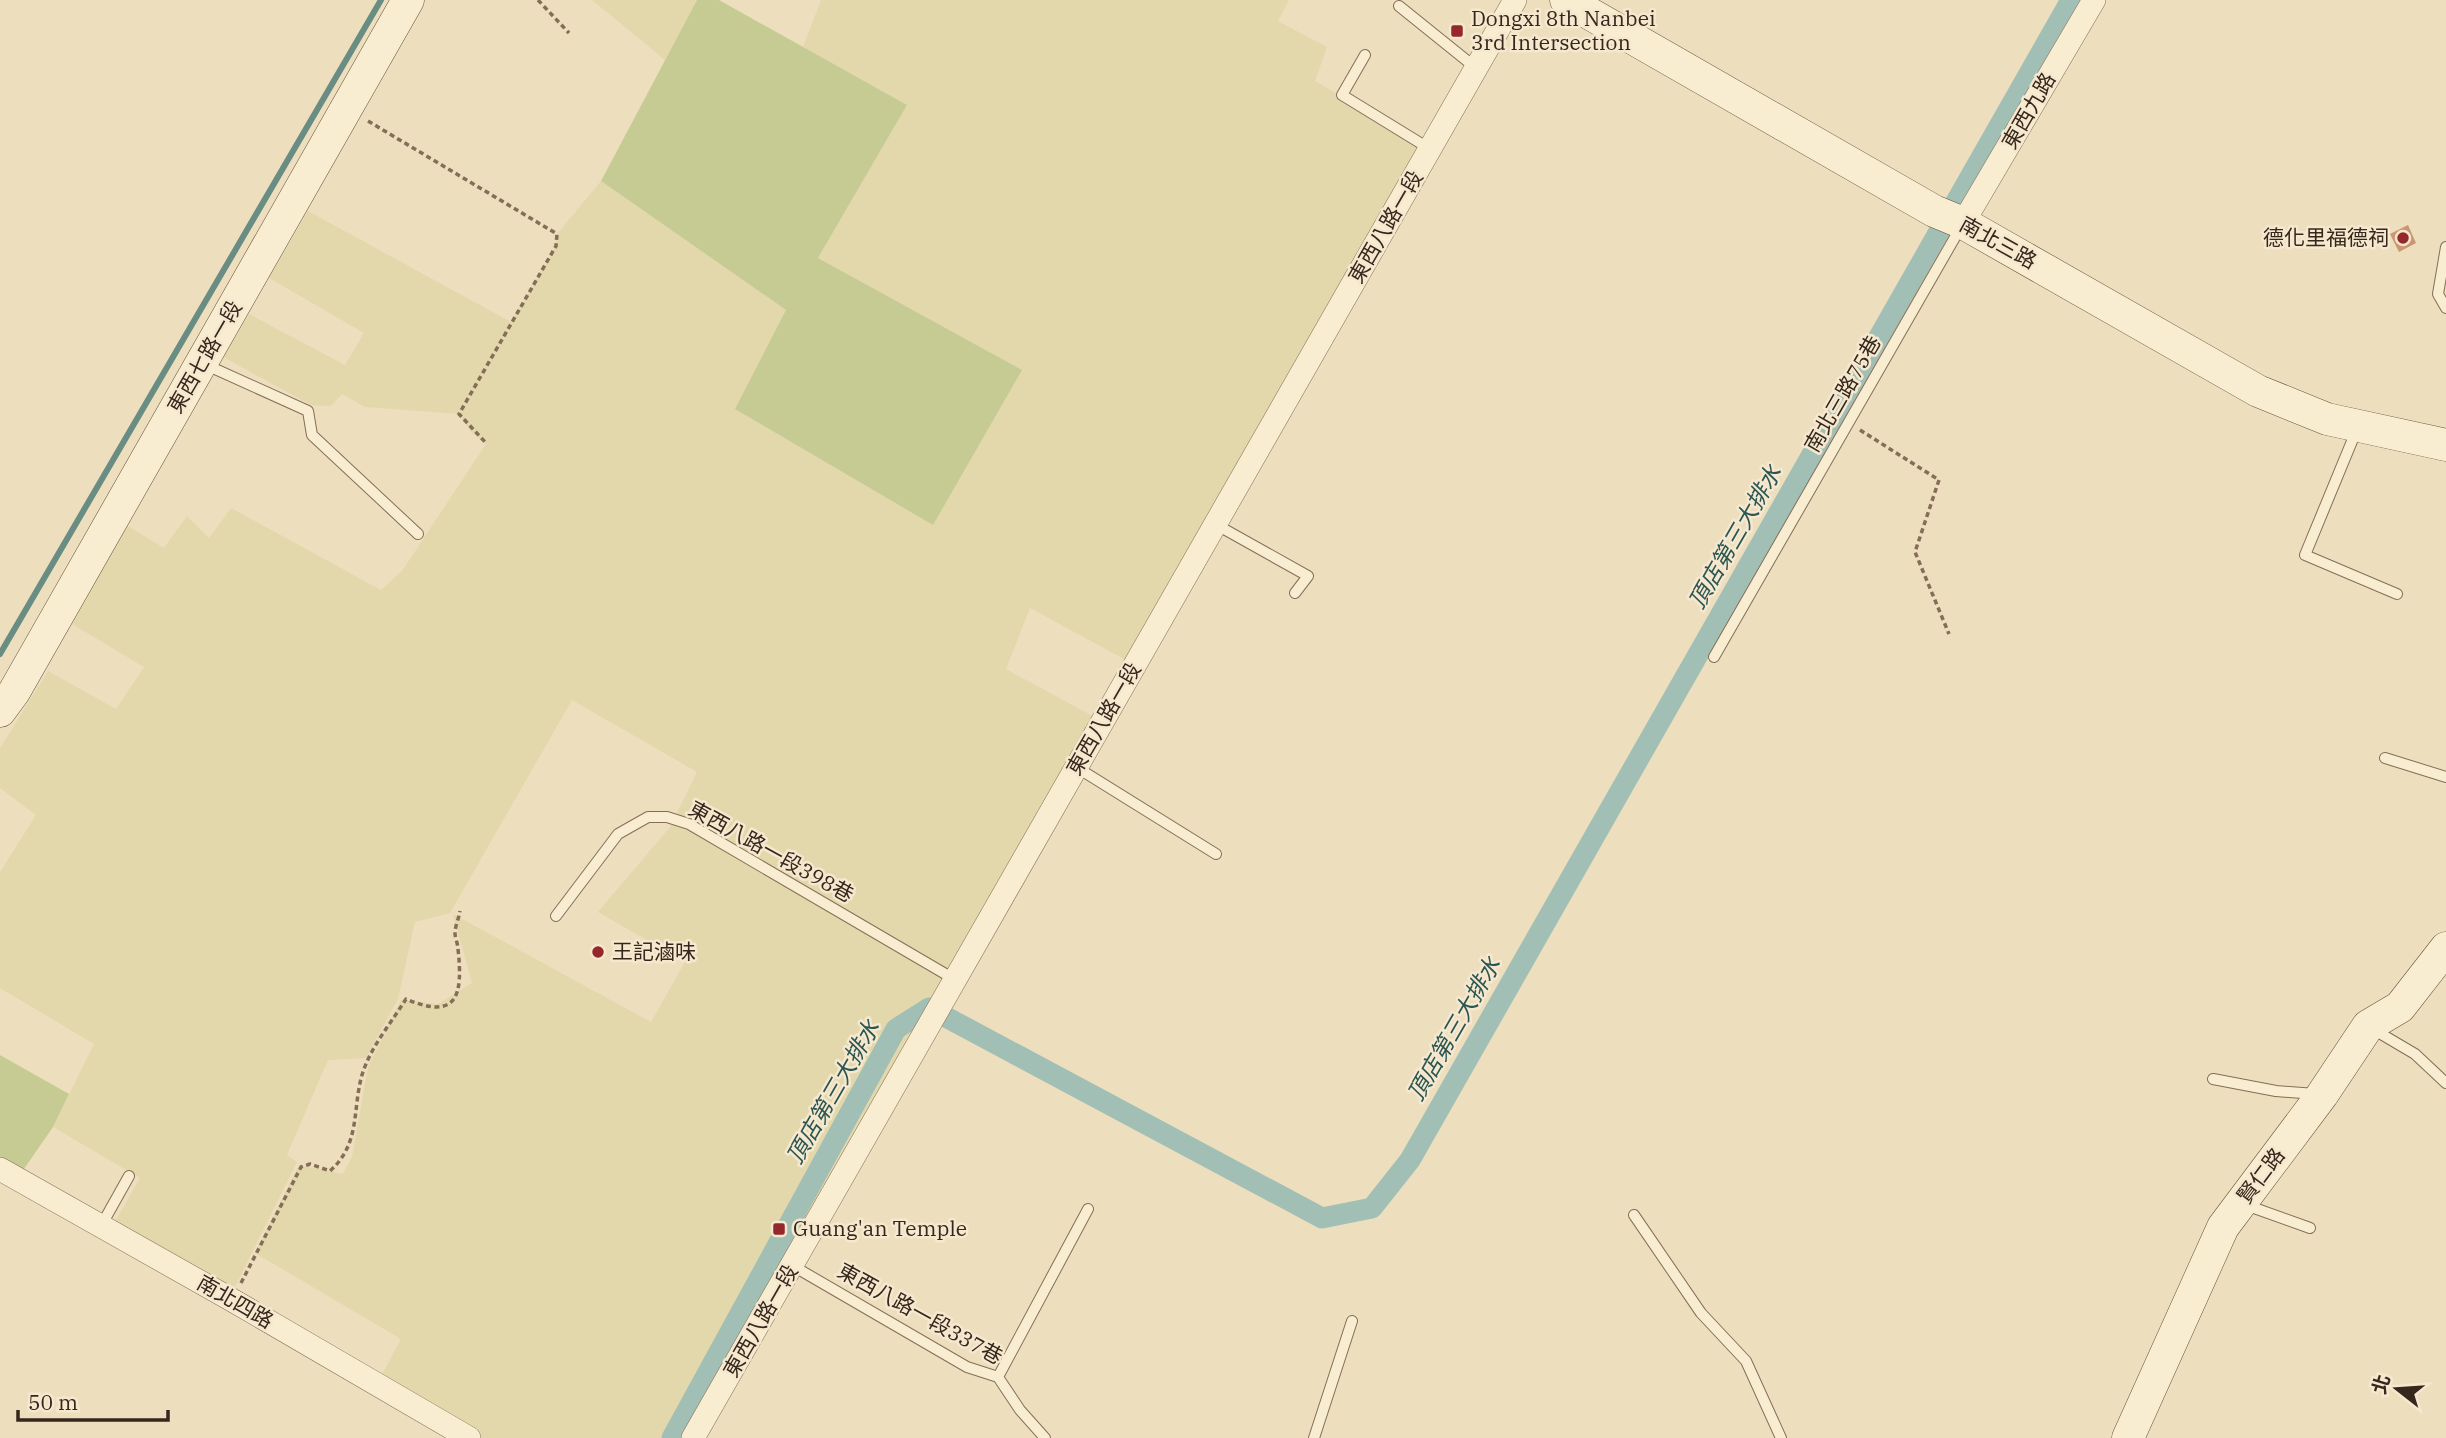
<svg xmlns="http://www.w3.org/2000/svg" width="2446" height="1438" viewBox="0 0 2446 1438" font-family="'IBM Plex Serif','Noto Sans TC',serif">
<rect width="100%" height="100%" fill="#eddebe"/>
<path fill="#e3d8ac" d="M592,0H697L665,60Z
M821,0H1289L1278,21L1327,47L1315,81L1430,149L1135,665L1030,608L1006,669L1102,721L693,1438H469L377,1384L401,1339L255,1253L299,1165L343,1174L352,1157L368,1067L401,1000L438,1004L472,983L453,914L651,1022L685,962L598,912L670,827L697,772L572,700L450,913L415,922L398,999L366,1058L328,1060L287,1155L297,1162L231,1295L113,1225L140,1178L53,1127L94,1044L0,988V872L36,815L0,788V748L48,671L116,709L144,667L72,624L126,525L164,548L187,516L209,538L231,508L381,590L402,571L486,444L470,431L459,414L365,407L342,394L331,406L311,405L223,357L249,314L345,365L364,333L269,278L308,211L511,322L556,246L557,234L601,181L786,310L1022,370L818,258L907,105L803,47Z"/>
<path fill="#c6cb93" d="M697,0H719L907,105L818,258L1022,370L933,525L735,409L786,310L601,181Z
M0,1055L69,1094L53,1127L17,1179L0,1169Z"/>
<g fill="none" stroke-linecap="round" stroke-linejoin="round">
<path stroke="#698c83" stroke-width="6" d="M0,654L381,0"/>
<path stroke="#a2bfb5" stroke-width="21" d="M672,1438L896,1029L929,1008L1322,1218L1372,1208L1410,1160L2071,0"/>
</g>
<path fill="#cb9674" d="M2408,225L2416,243L2399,252L2390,234Z"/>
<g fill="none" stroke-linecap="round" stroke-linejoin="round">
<g stroke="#856e57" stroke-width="12">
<path id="lane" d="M1399,6L1476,68
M1365,55L1342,95L1430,149
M2446,247L2438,294L2446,308
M204,364L308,411L312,435L418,534
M2357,429L2305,555L2397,594
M1215,524L1308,576L1295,593
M1714,657L1962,225
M2385,758L2446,777
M1076,767L1216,854
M556,916L618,834L648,817H667L689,824L954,979
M2371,1028L2415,1054L2446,1083
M2213,1079L2276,1091L2316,1094
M2243,1204L2310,1228
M1634,1215L1701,1313L1746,1361L1781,1438
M101,1226L129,1176
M793,1266L967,1367L998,1377L1020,1410L1045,1438
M998,1377L1088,1209
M1314,1438L1352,1321"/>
</g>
<g stroke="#856e57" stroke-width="24">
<path id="street" d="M1963,223L2094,0
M0,1169L232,1300L469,1438
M693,1438L1515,0"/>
</g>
<g stroke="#67503a" stroke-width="33">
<path id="secondary" d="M1566,0L1934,211L1963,223L2258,391L2327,419L2446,445
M0,711L14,692L408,0
M2128,1438L2223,1227L2322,1095L2368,1026L2400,1007L2446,948"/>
</g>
<path stroke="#856e57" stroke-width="3.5" stroke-dasharray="5 3.5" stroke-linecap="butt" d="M538,0L569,33
M368,121L557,234L556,246L459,414L486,443
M1860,430L1939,480L1915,552L1949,634
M241,1283L301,1167L310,1164L330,1171C361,1143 352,1110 362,1075C370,1048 391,1023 406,999C458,1021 463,995 458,949C458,944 455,938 455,933C455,926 459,918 460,911"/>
<use href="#lane" stroke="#f8ecd1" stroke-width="10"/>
<use href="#street" stroke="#f8ecd1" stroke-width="23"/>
<use href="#secondary" stroke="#f8ecd1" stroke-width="32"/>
</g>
<g fill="#94282b" stroke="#f5e8ce" stroke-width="2.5">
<rect x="1450" y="24" width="14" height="14" rx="3.5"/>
<circle cx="2403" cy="238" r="7"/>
<circle cx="598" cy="952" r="7"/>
<rect x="772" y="1222" width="14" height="14" rx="3.5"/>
</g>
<g text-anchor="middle" stroke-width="5" stroke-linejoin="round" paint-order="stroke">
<g font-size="21" fill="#35271c" stroke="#f5e8ce" text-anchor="start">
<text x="1471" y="26">Dongxi 8th Nanbei<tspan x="1471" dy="24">3rd Intersection</tspan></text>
<text x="2389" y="245" text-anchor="end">德化里福德祠</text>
<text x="612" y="959">王記滷味</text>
<text x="793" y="1236">Guang'an Temple</text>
</g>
<g font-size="21" fill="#35271c" stroke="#f5e8ce">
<text transform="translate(2029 111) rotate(-60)" y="7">東西九路</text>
<text transform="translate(1386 227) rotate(-60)" y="7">東西八路一段</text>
<text transform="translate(1998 243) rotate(29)" y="7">南北三路</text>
<text transform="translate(205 357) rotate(-60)" y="7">東西七路一段</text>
<text transform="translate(1843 394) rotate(-60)" y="7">南北三路75巷</text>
<text transform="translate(1104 719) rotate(-60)" y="7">東西八路一段</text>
<text transform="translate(771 852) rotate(29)" y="7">東西八路一段398巷</text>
<text transform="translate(2261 1176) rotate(-53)" y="7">賢仁路</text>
<text transform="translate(235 1302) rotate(30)" y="7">南北四路</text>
<text transform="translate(920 1314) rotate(29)" y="7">東西八路一段337巷</text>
<text transform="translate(761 1321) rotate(-60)" y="7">東西八路一段</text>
</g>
<g font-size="23" font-style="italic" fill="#2b5551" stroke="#f5e8ce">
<text transform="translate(1735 537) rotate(-60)" y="8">頂店第三大排水</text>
<text transform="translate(1454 1029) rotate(-60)" y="8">頂店第三大排水</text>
<text transform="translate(833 1092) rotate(-60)" y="8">頂店第三大排水</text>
</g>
</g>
<g transform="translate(2397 1389) rotate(287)" stroke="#f5e8ce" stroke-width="5" paint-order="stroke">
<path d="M0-5L12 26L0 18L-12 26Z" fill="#35271c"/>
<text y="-10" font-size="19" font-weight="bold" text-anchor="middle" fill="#35271c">北</text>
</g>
<path d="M18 1410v10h150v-10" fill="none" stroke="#35271c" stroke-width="3.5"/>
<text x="28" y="1410" font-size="21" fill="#35271c" stroke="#f5e8ce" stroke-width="5" paint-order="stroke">50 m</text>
</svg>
